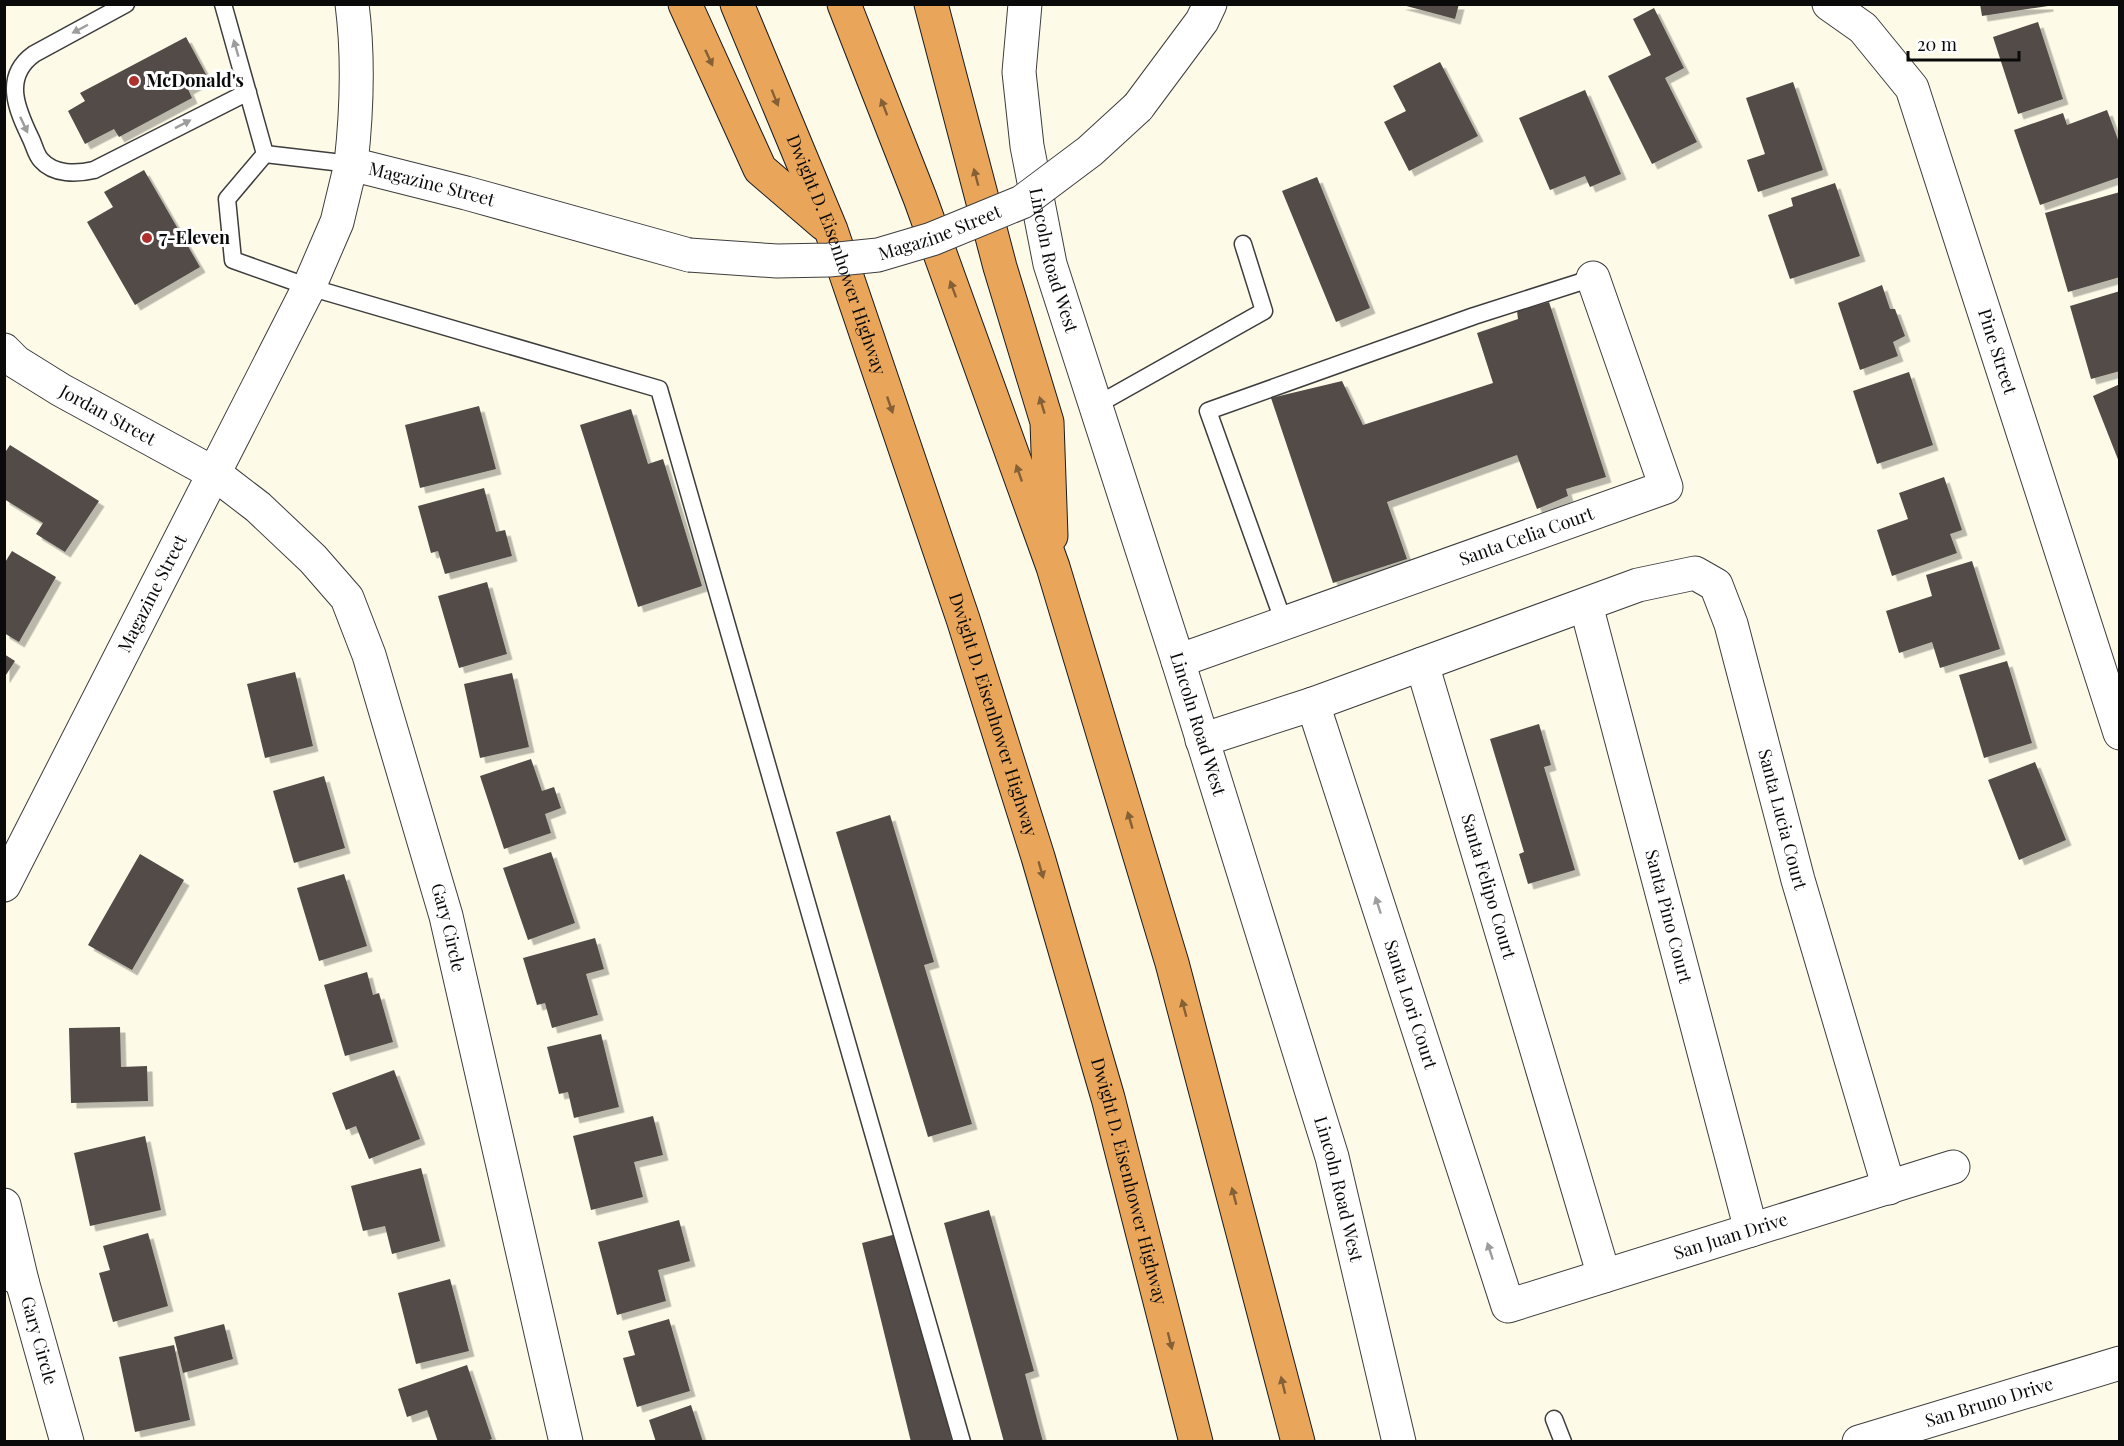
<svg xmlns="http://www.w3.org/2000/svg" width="2124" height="1446" viewBox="0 0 2124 1446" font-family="'Playfair Display',serif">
<defs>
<filter id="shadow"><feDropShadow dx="5.5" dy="5.5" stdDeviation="0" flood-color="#0004"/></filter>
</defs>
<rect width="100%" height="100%" fill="#fdfbe8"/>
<path fill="#524c47" filter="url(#shadow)" d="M1399,4H1459L1455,19Z
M1980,4H2048V6L1982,16Z
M1654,8L1684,68L1665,78L1697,142L1652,164L1608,76L1651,55L1633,19Z
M2038,22L2063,99L2018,114L1993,37Z
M186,37L208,78L188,89L192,98L119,137L114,129L85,144L68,111L85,101L80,93Z
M1440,62L1478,136L1409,171L1384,122L1406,111L1393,86Z
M1793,82L1823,170L1758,192L1747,160L1765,154L1746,98Z
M1585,90L1621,174L1590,187L1585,176L1550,190L1519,118Z
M2107,110L2120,145V177L2040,205L2014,130L2063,113L2067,125Z
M144,170L200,267L135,305L87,222L113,207L104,192Z
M1317,177L1370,308L1336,322L1282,191Z
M1835,183L1860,256L1790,279L1768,215L1793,206L1791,198Z
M2120,192V277L2068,292L2045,213Z
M1882,285L1890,309H1895L1905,336L1893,342L1898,356L1860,370L1838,303Z
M2120,291V371L2091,379L2070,306Z
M1549,302L1606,477L1566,489L1568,496L1537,509L1517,455L1387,502L1407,559L1333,583L1271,398L1342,381L1363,425L1493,383L1477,333L1518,319L1517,311Z
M1909,372L1933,445L1877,464L1853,391Z
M2120,384V462H2119L2093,396Z
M479,406L496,469L420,488L405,425Z
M631,409L648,464L663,459L702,586L638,607L580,425Z
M10,445L99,501L65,552L36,534L43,523L4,499V454Z
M1944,477L1962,530L1950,534L1957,553L1892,576L1877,530L1908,519L1899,493Z
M484,488L496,532L505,530L512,556L445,574L438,551L431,553L418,506Z
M12,551L56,577L19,642L4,633V564Z
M1972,561L2000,649L1940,668L1932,642L1899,653L1886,611L1932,596L1926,575Z
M487,582L507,654L459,668L438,596Z
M4,654L15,661L4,678Z
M2007,661L2032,743L1984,758L1959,675Z
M295,672L313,746L265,758L247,684Z
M512,673L529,747L480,758L464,684Z
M1539,724L1551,765L1544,767L1575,870L1528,884L1519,854L1524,852L1490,739Z
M531,759L542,791L554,787L561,808L545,814L551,833L504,849L480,776Z
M2035,762L2066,840L2019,860L1988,780Z
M324,776L345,848L294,863L273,791Z
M890,815L934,962L924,965L972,1124L928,1137L836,832Z
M551,852L575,923L528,940L503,868Z
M140,854L184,880L132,970L88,945Z
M344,874L367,946L319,961L297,888Z
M595,938L604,969L586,974L598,1015L552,1028L545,1003L537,1005L523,958Z
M367,972L373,995L379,993L393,1042L345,1056L324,985Z
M120,1027L121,1067L147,1066L148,1101L71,1103L69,1028Z
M601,1034L619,1107L574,1118L568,1092L559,1094L547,1047Z
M394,1070L420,1139L369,1159L356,1126L346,1130L332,1093Z
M653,1116L663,1155L634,1162L643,1197L591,1210L573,1136Z
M145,1136L161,1210L90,1226L74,1153Z
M421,1168L440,1241L392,1254L385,1226L363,1231L351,1186Z
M989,1210L1034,1371L1025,1374L1043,1442H1004L944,1223Z
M679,1220L690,1261L658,1270L666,1301L617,1315L598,1242Z
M148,1233L168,1306L113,1322L99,1273L110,1270L103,1246Z
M900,1233L952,1442H911L862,1243Z
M450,1279L469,1351L416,1364L398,1293Z
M669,1319L690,1391L637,1407L623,1358L635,1355L628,1331Z
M224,1324L233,1359L183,1373L174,1337Z
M174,1345L190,1420L135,1432L119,1357Z
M467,1365L492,1439L484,1442H438L427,1410L407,1417L398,1389Z
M691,1405L703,1442H656L649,1420Z"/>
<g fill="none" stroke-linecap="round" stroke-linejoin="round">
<g stroke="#3d3d3d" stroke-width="19">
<path id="service" d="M126,4L34,54C2,77 17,110 31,139C34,145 36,155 41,160C54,175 77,174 94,170L248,92
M223,4L265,154L351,164
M265,154L227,199L233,260L309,287L659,389L962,1442
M1095,406L1264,311L1243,244
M1284,623L1208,411L1474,316L1593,278
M1554,1419L1563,1442"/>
</g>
<g stroke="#3d3d3d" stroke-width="35">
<g id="minor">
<path id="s1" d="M1829,4L1863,28L1912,88L2120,733"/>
<path id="s2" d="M4,350L16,362L61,390L215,474L258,507L313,559L347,598L369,655L446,916L566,1442"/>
<path id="s3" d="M1586,605L1751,1230"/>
<path id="s4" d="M1178,661L1666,487L1593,278"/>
<path id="s5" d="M1422,664L1604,1276"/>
<path id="s6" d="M1313,704L1508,1306L1953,1167"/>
<path id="s7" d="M1202,740L1313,704L1638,585L1695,573L1716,585L1731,624L1798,880L1889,1188"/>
<path id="s8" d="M4,1205L22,1281L67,1442"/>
<path id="s9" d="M1859,1442L2120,1363"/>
</g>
</g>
<g stroke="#3d3d3d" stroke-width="35">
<g id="tertiary">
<path id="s10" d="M1025,4L1019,72L1027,146L1050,264L1178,661L1332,1157L1399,1442"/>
<path d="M1138,107L1202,21L1210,4"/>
<path d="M351,164C357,110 359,58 352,4"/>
<path id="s11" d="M4,885L309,287L337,222L351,164L466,193L689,255"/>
<path d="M4,1270L22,1281"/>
</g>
</g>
<g stroke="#1b1b1b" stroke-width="35">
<g id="motorway">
<path d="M685,4L760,169L824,224"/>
<path id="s12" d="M737,4L831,230L963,619L1038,857L1108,1098L1196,1442"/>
<path d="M844,4L920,198L1053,567L1172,963L1298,1442"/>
<path d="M931,4L1000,267L1047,422L1051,536"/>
</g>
</g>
<use href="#service" stroke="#fff" stroke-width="16"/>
<use href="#minor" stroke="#fff" stroke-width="33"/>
<use href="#tertiary" stroke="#fff" stroke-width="33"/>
<use href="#motorway" stroke="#e9a65b" stroke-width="33"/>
<g stroke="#3d3d3d" stroke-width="35" stroke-linecap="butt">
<g id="tertiary-bridge">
<path id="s13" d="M689,255L777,261L829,260L878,255L932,239L1022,202L1090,151L1138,107"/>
</g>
</g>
<use href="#tertiary-bridge" stroke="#fff" stroke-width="33"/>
</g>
<defs><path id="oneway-solid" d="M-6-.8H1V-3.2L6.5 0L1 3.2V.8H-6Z" transform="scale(1.5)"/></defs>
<g fill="#9d9d9d">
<use href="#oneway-solid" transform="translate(80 29) rotate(152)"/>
<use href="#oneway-solid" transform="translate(236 48) rotate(-106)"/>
<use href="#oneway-solid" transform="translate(183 124) rotate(-27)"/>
<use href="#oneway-solid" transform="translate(24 125) rotate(65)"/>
<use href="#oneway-solid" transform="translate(1378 905) rotate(-108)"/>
<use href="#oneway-solid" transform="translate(1490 1251) rotate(-108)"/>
</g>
<g fill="#856037">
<use href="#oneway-solid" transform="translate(709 58) rotate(65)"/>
<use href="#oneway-solid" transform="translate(775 98) rotate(68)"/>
<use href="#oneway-solid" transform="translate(884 107) rotate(-111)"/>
<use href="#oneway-solid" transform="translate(976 177) rotate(-105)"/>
<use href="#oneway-solid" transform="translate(953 289) rotate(-110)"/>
<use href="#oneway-solid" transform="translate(890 405) rotate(71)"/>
<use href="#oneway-solid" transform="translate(1042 405) rotate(-107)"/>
<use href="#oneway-solid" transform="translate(1019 473) rotate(-109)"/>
<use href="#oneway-solid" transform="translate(1130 820) rotate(-106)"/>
<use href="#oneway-solid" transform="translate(1041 870) rotate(74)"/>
<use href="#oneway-solid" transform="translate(1184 1008) rotate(-105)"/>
<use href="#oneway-solid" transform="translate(1234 1196) rotate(-105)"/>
<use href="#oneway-solid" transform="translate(1170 1341) rotate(76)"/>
<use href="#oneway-solid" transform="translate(1283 1385) rotate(-104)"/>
</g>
<g fill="#ae312e" stroke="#fff" stroke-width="2">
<circle cx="134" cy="81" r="6"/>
<circle cx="147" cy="238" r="6"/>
</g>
<g text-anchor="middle" stroke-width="6" stroke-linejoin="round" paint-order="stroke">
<g font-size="18" font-weight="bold" fill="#0a0a0a" stroke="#fff" text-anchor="start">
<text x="146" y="87">McDonald's</text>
<text x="159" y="244">7-Eleven</text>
</g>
<g font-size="18" fill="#0a0a0a" stroke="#fff">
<text dy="6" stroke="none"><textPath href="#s11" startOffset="885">Magazine Street</textPath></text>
<text dy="6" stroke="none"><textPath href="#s13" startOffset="255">Magazine Street</textPath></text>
<text dy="6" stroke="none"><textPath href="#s12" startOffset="270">Dwight D. Eisenhower Highway</textPath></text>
<text dy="6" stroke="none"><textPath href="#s10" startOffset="260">Lincoln Road West</textPath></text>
<text dy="6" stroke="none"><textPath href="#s1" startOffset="396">Pine Street</textPath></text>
<text dy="6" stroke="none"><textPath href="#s2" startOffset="123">Jordan Street</textPath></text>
<text dy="6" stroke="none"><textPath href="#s4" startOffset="370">Santa Celia Court</textPath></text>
<text dy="6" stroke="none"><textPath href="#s11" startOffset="327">Magazine Street</textPath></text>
<text dy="6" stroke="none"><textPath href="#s12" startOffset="756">Dwight D. Eisenhower Highway</textPath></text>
<text dy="6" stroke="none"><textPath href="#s10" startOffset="746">Lincoln Road West</textPath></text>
<text dy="6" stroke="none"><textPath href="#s7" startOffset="789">Santa Lucia Court</textPath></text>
<text dy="6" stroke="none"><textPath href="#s5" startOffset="232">Santa Felipo Court</textPath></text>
<text dy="6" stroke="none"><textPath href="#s3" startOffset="322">Santa Pino Court</textPath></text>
<text dy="6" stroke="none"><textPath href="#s2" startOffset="772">Gary Circle</textPath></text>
<text dy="6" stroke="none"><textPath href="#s6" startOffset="316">Santa Lori Court</textPath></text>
<text dy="6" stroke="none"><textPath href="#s12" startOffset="1242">Dwight D. Eisenhower Highway</textPath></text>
<text dy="6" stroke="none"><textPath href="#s10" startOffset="1232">Lincoln Road West</textPath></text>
<text dy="6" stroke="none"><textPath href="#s6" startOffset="866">San Juan Drive</textPath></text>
<text dy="6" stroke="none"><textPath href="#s8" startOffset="140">Gary Circle</textPath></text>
<text dy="6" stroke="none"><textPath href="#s9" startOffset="136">San Bruno Drive</textPath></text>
</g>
</g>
<rect width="2124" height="1446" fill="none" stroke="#0a0a0a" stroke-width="12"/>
<path d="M1908 51v9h111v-9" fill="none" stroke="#0a0a0a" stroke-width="3"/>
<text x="1917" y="51" font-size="18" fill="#0a0a0a" stroke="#ffffff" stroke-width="4.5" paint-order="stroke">20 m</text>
</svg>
